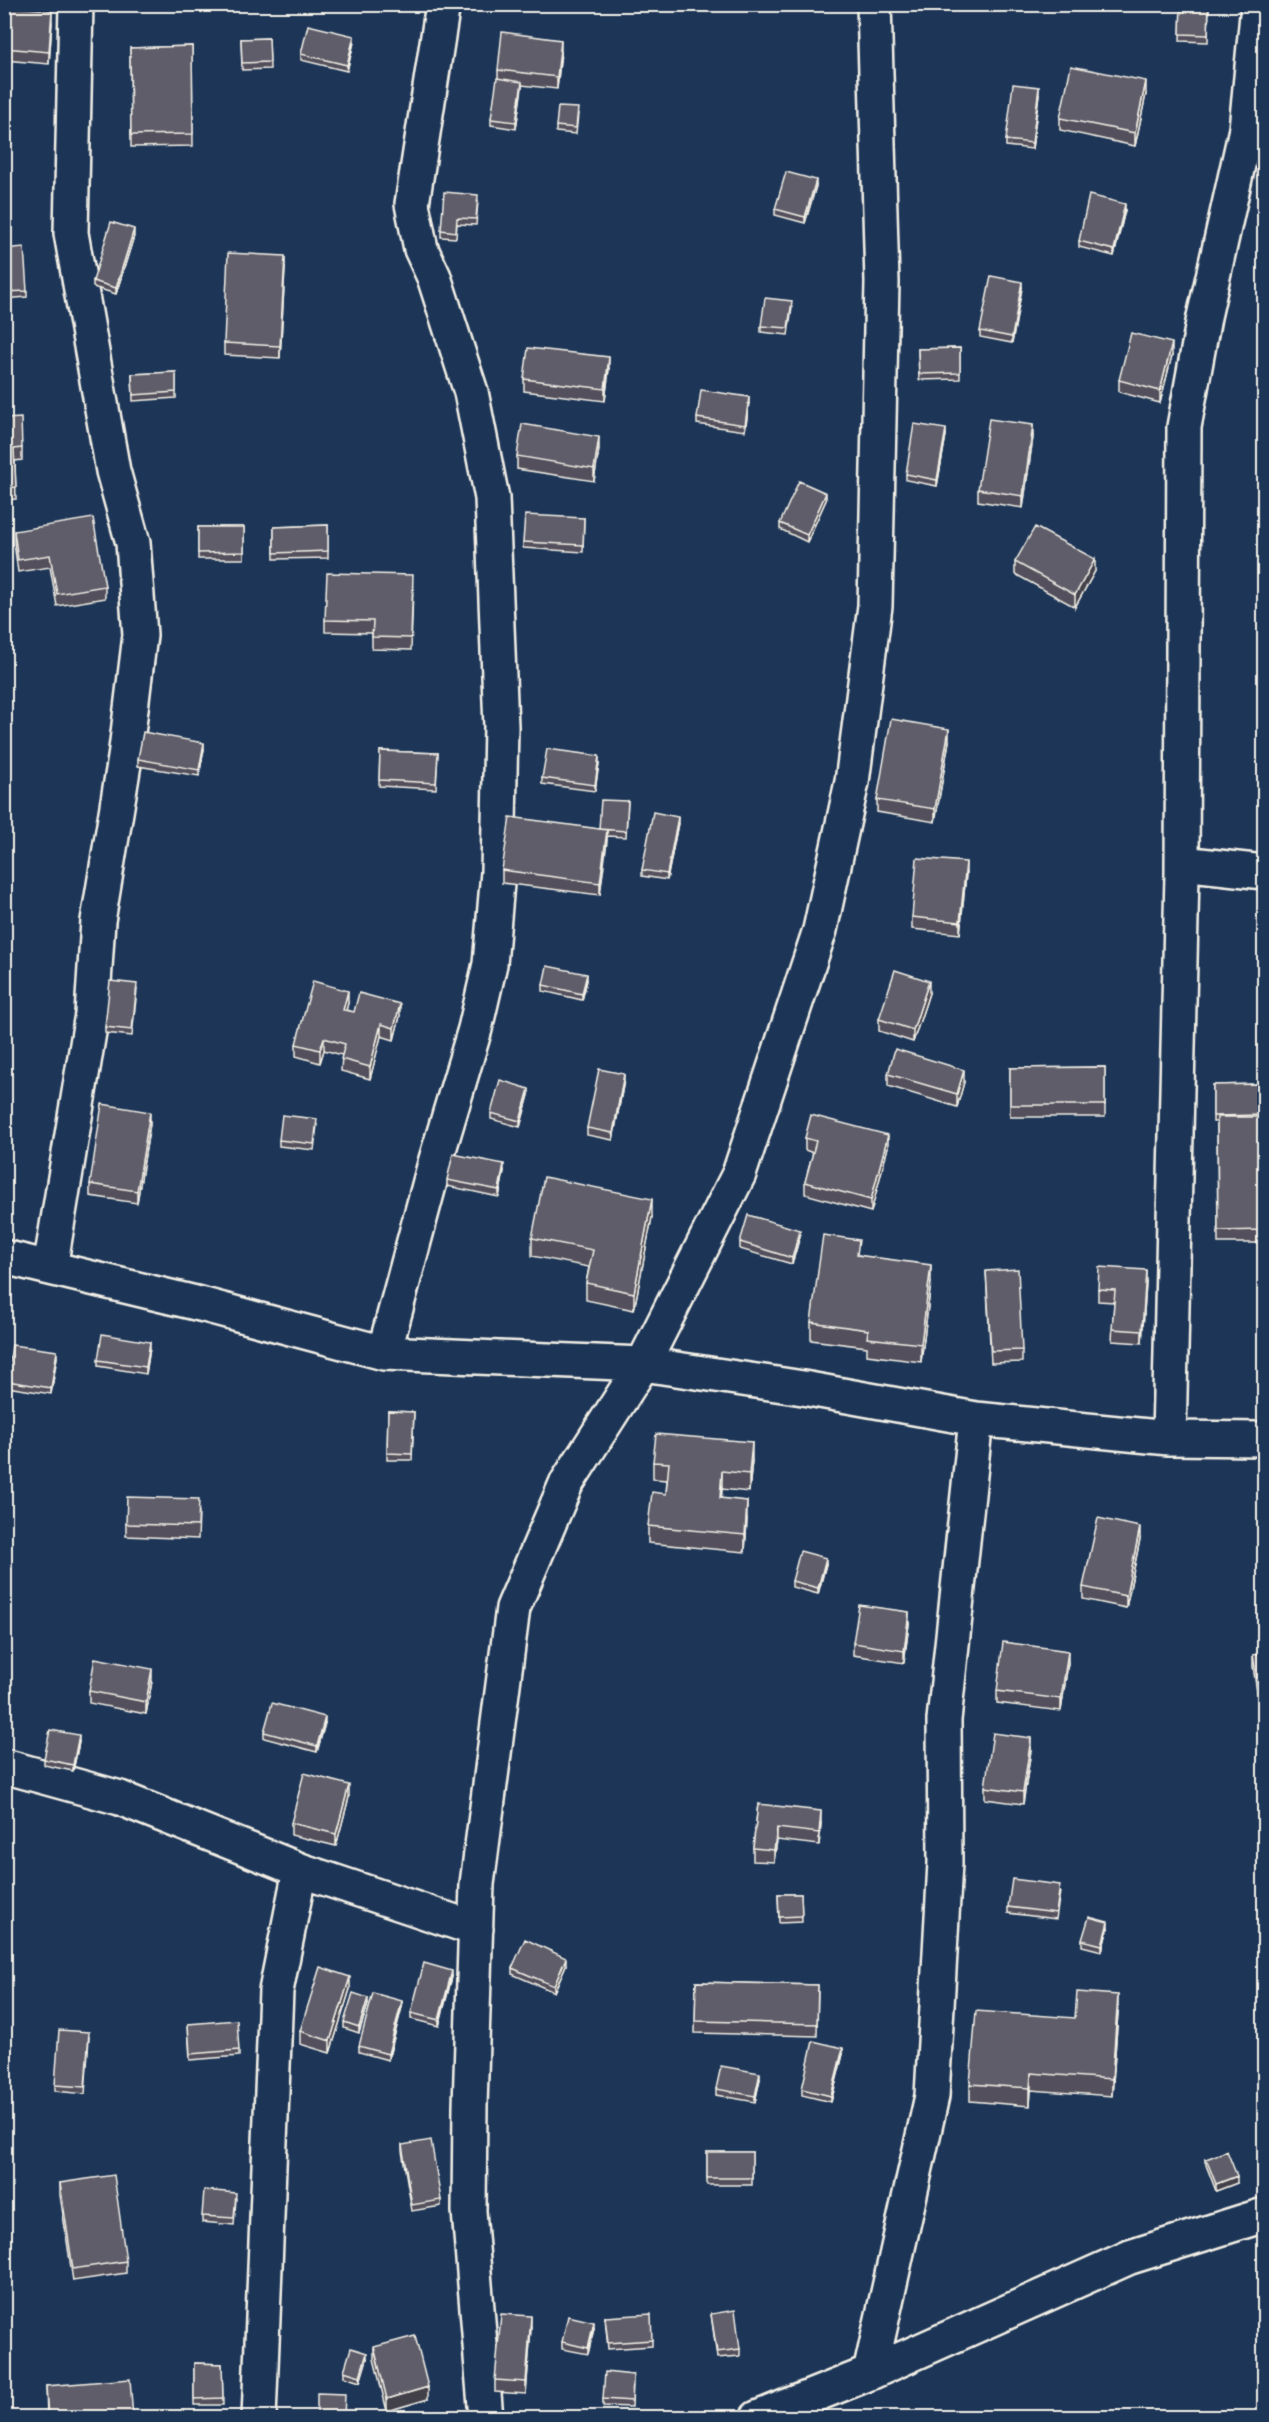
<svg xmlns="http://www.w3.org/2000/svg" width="1269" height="2422" viewBox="0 0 1269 2422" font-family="Sriracha,sans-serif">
<rect width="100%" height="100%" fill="#1d3557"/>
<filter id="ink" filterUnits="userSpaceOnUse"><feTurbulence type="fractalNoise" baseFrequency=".0167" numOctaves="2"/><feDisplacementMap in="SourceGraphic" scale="12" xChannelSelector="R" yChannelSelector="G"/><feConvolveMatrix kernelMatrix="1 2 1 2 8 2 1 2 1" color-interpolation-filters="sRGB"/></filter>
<g filter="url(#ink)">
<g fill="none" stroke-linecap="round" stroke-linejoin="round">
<g stroke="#f4f1e8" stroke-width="38">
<path id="minor" d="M1182,863L1264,872
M4,1257L204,1305L384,1353L643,1364L803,1388L976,1419L1169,1438L1264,1439
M50,1268L92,1014L98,921L125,758L140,635L133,543L113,471L71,233L76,4
M384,1353L435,1163L475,1029L490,964L498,872L501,727L492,498L471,392L434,277L421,249L412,204L443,4
M1169,1438L1182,874L1184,427L1204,317L1246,129L1258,4
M4,1766L120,1798L300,1870L476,1929
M870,2373L932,2096L945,1863L944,1720L976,1419
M259,2418L276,1991L300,1870
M486,2418L469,2211L470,2106L477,1884L513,1608L566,1484L643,1364L739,1174L820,930L852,782L875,606L882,282L874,4
M757,2418L870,2373L1130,2257L1264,2215"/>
</g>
<use href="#minor" stroke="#1d3557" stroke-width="33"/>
</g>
<path fill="#52505b" stroke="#f4f1e8" stroke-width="1.5" d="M1181,4H1209L1208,42L1180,41Z
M4,6L52,22L49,64L4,60Z
M269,38L270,69L242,70L241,39Z
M354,42L347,71L301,60V54Z
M192,46L193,146L131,147L130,48Z
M561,52L557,89L522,85L516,129L491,125V119L498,79V70Z
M1039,94L1032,149L1006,146V140Z
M1146,94L1135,146L1060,130V118Z
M578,114L576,134L556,132V126Z
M816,186L805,223L775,215V209Z
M478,201L476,225L457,224L456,238L441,237V230Z
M1125,210L1114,256L1079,247V241Z
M134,236L116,294L93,287V281Z
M4,249L27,291V297L4,299Z
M285,268L280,358L224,355V343Z
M1022,288L1012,343L980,337V331Z
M792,307L788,335L761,332V326Z
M960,348V379L919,380L918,349Z
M1172,355L1160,403L1119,392V380Z
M609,369L605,401L524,391V379Z
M176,372V398L133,401L132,374Z
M749,404L745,431L697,424V418Z
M4,419L22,448V460L15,461L16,499L4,500Z
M946,435L937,486L906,480V474Z
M1033,437L1023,508L978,501V489Z
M599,449L594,481L517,469V456Z
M826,500L807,542L780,529V523Z
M584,518L583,552L523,548V542Z
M328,525V558L274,559V527Z
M198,527H244V559H198Z
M14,531L105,586V598L57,606L50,567L18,572L14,543Z
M1015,562L1095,571L1075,607L1015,574Z
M413,587L411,650L372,649V633L325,632V620Z
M949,741L935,822L877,812V800Z
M204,749L199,776L138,766V759Z
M380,751L438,753L436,789L379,786Z
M599,763L595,791L542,784V778Z
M628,801L626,837L607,836L600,895L502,883V870L599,829Z
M678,823L667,880L642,876V870Z
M966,874L960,934L912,929V917Z
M587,980L582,1000L543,991V985Z
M137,990L132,1036L105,1033V1027Z
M929,993L913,1042L879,1031V1019Z
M348,1003L346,1010L354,1012L400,1016L394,1040L381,1036L370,1079L341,1071L342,1055L324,1050L320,1063L296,1056V1044Z
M1105,1067V1117H1010V1068Z
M888,1074L964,1082L957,1107L888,1086Z
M624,1080L613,1140L587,1135V1128Z
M1263,1084L1264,1117V1243H1218L1217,1122H1213V1085Z
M529,1095L520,1127L491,1119V1113Z
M150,1124L137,1203L90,1196V1184Z
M317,1125L314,1150L279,1146V1140Z
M805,1138L888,1147L871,1212L805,1194V1182L813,1153L805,1150Z
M504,1171L499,1197L447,1186V1180Z
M652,1217L634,1310L586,1300V1283L589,1267L532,1256V1238Z
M800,1236L792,1264L740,1249V1242Z
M859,1255L931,1282L921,1362L867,1355V1347L811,1340V1322Z
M986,1271L1022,1350V1362L991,1363Z
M1146,1282L1142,1343L1112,1341L1114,1302L1098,1301V1289Z
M150,1348L146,1374L98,1366V1360Z
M57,1357L51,1394L7,1387V1381Z
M388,1411L414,1412L412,1460H387Z
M752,1460L749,1492L722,1489L721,1499L747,1519L745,1552L648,1543V1526L666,1494L667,1480L653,1479V1462Z
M199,1512L198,1539L126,1536V1524Z
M1140,1539L1126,1608L1083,1599V1587Z
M826,1564L818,1594L792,1587V1581Z
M909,1624L904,1663L853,1655V1643Z
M1264,1653V1703L1259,1704L1253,1667V1655Z
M1068,1663L1061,1711L997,1703V1691Z
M152,1681L146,1714L89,1703V1691Z
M325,1723L317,1752L264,1738V1732Z
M79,1742L73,1771L44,1765V1759Z
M1031,1750L1023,1804L985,1799V1787Z
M349,1797L336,1846L291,1835V1823Z
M758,1804L821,1823L819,1845L777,1840L774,1862L753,1861V1848Z
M1060,1892L1056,1919L1008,1913V1907Z
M778,1894H801L802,1922L779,1923Z
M1108,1928L1102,1951L1082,1946V1940Z
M566,1965L554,1992L512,1974V1968Z
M452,1977L439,2026L411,2019V2013Z
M696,1982L818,1985L817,2036L695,2033Z
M350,1989L330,2053L300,2044V2031Z
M368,2004L359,2033L344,2028V2022Z
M402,2007L388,2060L359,2052V2046Z
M1118,2012L1112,2096L1031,2090L1030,2106L970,2101V2084L1075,2018Z
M188,2024L239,2050V2056L190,2060Z
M89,2038L85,2094L55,2091V2085Z
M843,2054L831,2102L802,2095V2089Z
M760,2079L755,2102L716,2095V2089Z
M402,2145L441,2200V2206L412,2211L402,2151Z
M707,2152H752V2185H707Z
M1206,2159L1237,2183L1216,2191L1206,2165Z
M60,2183L126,2261V2273L73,2281L60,2195Z
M236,2199L234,2225L202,2222V2216Z
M711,2314L740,2349V2356L717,2358Z
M605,2317L652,2340V2346L608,2349Z
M531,2328L526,2394L495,2392V2380Z
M594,2328L588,2354L562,2349V2342Z
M374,2347L428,2399L387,2411L374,2359Z
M367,2359L360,2382L344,2377V2371Z
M194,2363L222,2364L223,2405H194Z
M633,2381L632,2407L603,2406V2399Z
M46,2386L133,2418H47Z"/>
<path fill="#42414a" stroke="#f4f1e8" stroke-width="1.5" d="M52,10V22L49,64V52Z
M354,36V42L347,71V65Z
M561,40V52L557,89V77Z
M1146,81V94L1135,146V133Z
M522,82V88L516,129V122Z
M1039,87V94L1032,149V143Z
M816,180V186L805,223V217Z
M1125,204V210L1114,256V250Z
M134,229V236L116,294V288Z
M285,256V268L280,358V346Z
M1022,282V288L1012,343V337Z
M1172,343V355L1160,403V391Z
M609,357V369L605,401V389Z
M749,397V404L745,431V425Z
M1033,425V437L1023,508V496Z
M946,429V435L937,486V480Z
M599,437V449L594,481V469Z
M826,493V500L807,542V535Z
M1095,559V571L1075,607V595Z
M949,729V741L935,822V809Z
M204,743V749L199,776V770Z
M599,756V763L595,791V785Z
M678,817V823L667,880V874Z
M607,830V842L600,895V883Z
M966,862V874L960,934V922Z
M587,974V980L582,1000V994Z
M929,981V993L913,1042V1030Z
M348,991V1003L343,1022V1010Z
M400,1004V1016L394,1040V1028Z
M381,1024V1036L370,1079V1067Z
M324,1038V1050L320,1063V1050Z
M964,1070V1082L957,1107V1094Z
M624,1074V1080L613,1140V1133Z
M529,1089V1095L520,1127V1121Z
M150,1112V1124L137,1203V1191Z
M888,1135V1147L871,1212V1200Z
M504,1164V1171L499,1197V1190Z
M652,1199V1217L634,1310V1293Z
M800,1230V1236L792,1264V1258Z
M931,1265V1282L921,1362V1344Z
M1146,1270V1282L1142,1343V1331Z
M150,1342V1348L146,1374V1367Z
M57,1351V1357L51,1394V1388Z
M752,1442V1460L749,1492V1474Z
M722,1471V1489L720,1516V1498Z
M747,1501V1519L745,1552V1535Z
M1140,1527V1539L1126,1608V1596Z
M826,1558V1564L818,1594V1588Z
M909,1612V1624L904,1663V1651Z
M1068,1651V1663L1061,1711V1699Z
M152,1669V1681L146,1714V1702Z
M325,1717V1723L317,1752V1746Z
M79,1735V1742L73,1771V1765Z
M1031,1738V1750L1023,1804V1792Z
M349,1785V1797L336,1846V1834Z
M821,1811V1823L819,1845V1833Z
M777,1828V1840L774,1862V1850Z
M1108,1922V1928L1102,1951V1945Z
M566,1958V1965L554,1992V1986Z
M452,1971V1977L439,2026V2020Z
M350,1977V1989L330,2053V2041Z
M1118,1995V2012L1112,2096V2079Z
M368,1998V2004L359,2033V2027Z
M402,2001V2007L388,2060V2054Z
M843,2048V2054L831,2102V2096Z
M760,2073V2079L755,2102V2096Z
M1031,2073V2090L1030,2106V2088Z
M1237,2176V2183L1216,2191V2184Z
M531,2316V2328L526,2394V2382Z
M594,2322V2328L588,2354V2348Z
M367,2353V2359L360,2382V2376Z
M428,2387V2399L387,2411V2399Z"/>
<path fill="#5f5d6a" stroke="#f4f1e8" stroke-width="1.5" d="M1181,4H1209L1208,35L1180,34Z
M4,6L52,10L49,52L4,48Z
M308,25L354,36L347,65L301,54Z
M502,32L561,40L557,77L498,70Z
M269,38L270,62L242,63L241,39Z
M192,46L193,134L131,135L130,48Z
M1071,66L1146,81L1135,133L1060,118Z
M497,78L522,82L516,122L491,119Z
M1013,84L1039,87L1032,143L1006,140Z
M558,107L578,108L576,128L556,126Z
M786,172L816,180L805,217L775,209Z
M444,192L478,195L476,219L457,218L456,232L441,230Z
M1089,195L1125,204L1114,250L1079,241Z
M111,222L134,229L116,288L93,281Z
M24,247L27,291L4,292V249Z
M228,253L285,256L280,346L224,343Z
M991,276L1022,282L1012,337L980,331Z
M765,298L792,301L788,328L761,326Z
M1131,333L1172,343L1160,391L1119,380Z
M528,348L609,357L605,389L524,379Z
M960,348V373L919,374L918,349Z
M176,372V392L133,395L132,374Z
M701,390L749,397L745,425L697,418Z
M21,418L22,448L14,449L16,487L4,488V419Z
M989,419L1033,425L1023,496L978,489Z
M522,424L599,437L594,469L517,456Z
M914,424L946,429L937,480L906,474Z
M799,481L826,493L807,535L780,523Z
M525,515L584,518L583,545L523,542Z
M93,518L105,586L57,594L50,555L18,560L14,531Z
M328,525V551L274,553V527Z
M198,527H244V552L198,553Z
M1035,527L1095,559L1075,595L1015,562Z
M327,573L413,575L411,638L372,637L373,621L325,620Z
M891,719L949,729L935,809L877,800Z
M143,732L204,743L199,770L138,759Z
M547,749L599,756L595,785L542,778Z
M380,751L438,753L436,783L379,780Z
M601,800L628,801L626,831L599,829Z
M653,812L678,817L667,874L642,870Z
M510,817L607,830L600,883L502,870Z
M917,858L966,862L960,922L912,917Z
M547,966L587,974L582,994L543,985Z
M895,970L929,981L913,1030L879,1019Z
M110,981L137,984L132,1030L105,1027Z
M313,981L348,991L343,1010L354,1012L359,993L400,1004L394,1028L381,1024L370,1067L341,1059L345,1044L324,1038L320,1050L296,1044Z
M895,1049L964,1070L957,1094L888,1074Z
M1105,1067V1105H1010V1068Z
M599,1069L624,1074L613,1133L587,1128Z
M500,1080L529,1089L520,1121L491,1113Z
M1263,1084L1264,1115L1213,1116V1085Z
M102,1104L150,1112L137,1191L90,1184Z
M282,1115L317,1119L314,1144L279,1140Z
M811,1115L888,1135L871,1200L805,1182L816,1141L805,1138Z
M1217,1117H1264V1230L1218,1231Z
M453,1154L504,1164L499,1190L447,1180Z
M544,1177L652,1199L634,1293L586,1283L593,1250L532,1238Z
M748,1215L800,1230L792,1258L740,1242Z
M823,1235L859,1240L857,1255L931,1265L921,1344L867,1338L868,1330L811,1322Z
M1099,1267L1146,1270L1142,1331L1112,1329L1115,1290L1098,1289Z
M1018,1269L1022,1350L991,1351L986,1271Z
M102,1334L150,1342L146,1367L98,1360Z
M12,1345L57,1351L51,1388L7,1381Z
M388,1411L414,1412L412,1454L387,1453Z
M656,1434L752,1442L749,1474L722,1471L720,1498L747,1501L745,1535L648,1526L652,1492L666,1494L669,1463L653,1462Z
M127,1497L199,1499L198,1526L126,1524Z
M1098,1518L1140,1527L1126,1596L1083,1587Z
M800,1551L826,1558L818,1588L792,1581Z
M859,1605L909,1612L904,1651L853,1643Z
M1003,1642L1068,1651L1061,1699L997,1691Z
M1264,1653V1691L1259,1692L1253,1655Z
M95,1658L152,1669L146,1702L89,1691Z
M272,1703L325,1717L317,1746L264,1732Z
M50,1730L79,1735L73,1765L44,1759Z
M993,1733L1031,1738L1023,1792L985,1787Z
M304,1773L349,1785L336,1834L291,1823Z
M758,1804L821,1811L819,1833L777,1828L774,1850L753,1848Z
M1012,1879L1060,1885L1056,1913L1008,1907Z
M778,1894H801L802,1916L779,1917Z
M1089,1917L1108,1922L1102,1945L1082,1940Z
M525,1939L566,1958L554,1986L512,1968Z
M424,1963L452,1971L439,2020L411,2013Z
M320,1967L350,1977L330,2041L300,2031Z
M696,1982L818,1985L817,2024L695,2021Z
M1077,1992L1118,1995L1112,2079L1031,2073L1030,2088L970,2084L976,2011L1075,2018Z
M353,1993L368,1998L359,2027L344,2022Z
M373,1993L402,2001L388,2054L359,2046Z
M237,2020L239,2050L190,2054L188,2024Z
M59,2030L89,2032L85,2087L55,2085Z
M813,2041L843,2048L831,2096L802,2089Z
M721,2066L760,2073L755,2096L716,2089Z
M431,2140L441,2200L412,2205L402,2145Z
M1227,2151L1237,2176L1216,2184L1206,2159Z
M707,2152H752V2178H707Z
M114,2175L126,2261L73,2269L60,2183Z
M204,2190L236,2193L234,2218L202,2216Z
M735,2310L740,2349L717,2352L711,2314Z
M501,2314L531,2316L526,2382L495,2380Z
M651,2314L652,2340L608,2343L605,2317Z
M568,2316L594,2322L588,2348L562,2342Z
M415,2336L428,2387L387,2399L374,2347Z
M351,2348L367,2353L360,2376L344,2371Z
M194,2363L222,2364L223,2398L194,2399Z
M605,2372L633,2375L632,2401L603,2399Z
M130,2379L133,2418H48L46,2386Z
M317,2393L345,2394L344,2418H317Z"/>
</g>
<rect width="1269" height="2422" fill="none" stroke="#1d3557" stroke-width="24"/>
<rect x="12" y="12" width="1245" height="2398" fill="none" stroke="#f4f1e8" stroke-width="2" filter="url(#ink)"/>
</svg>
